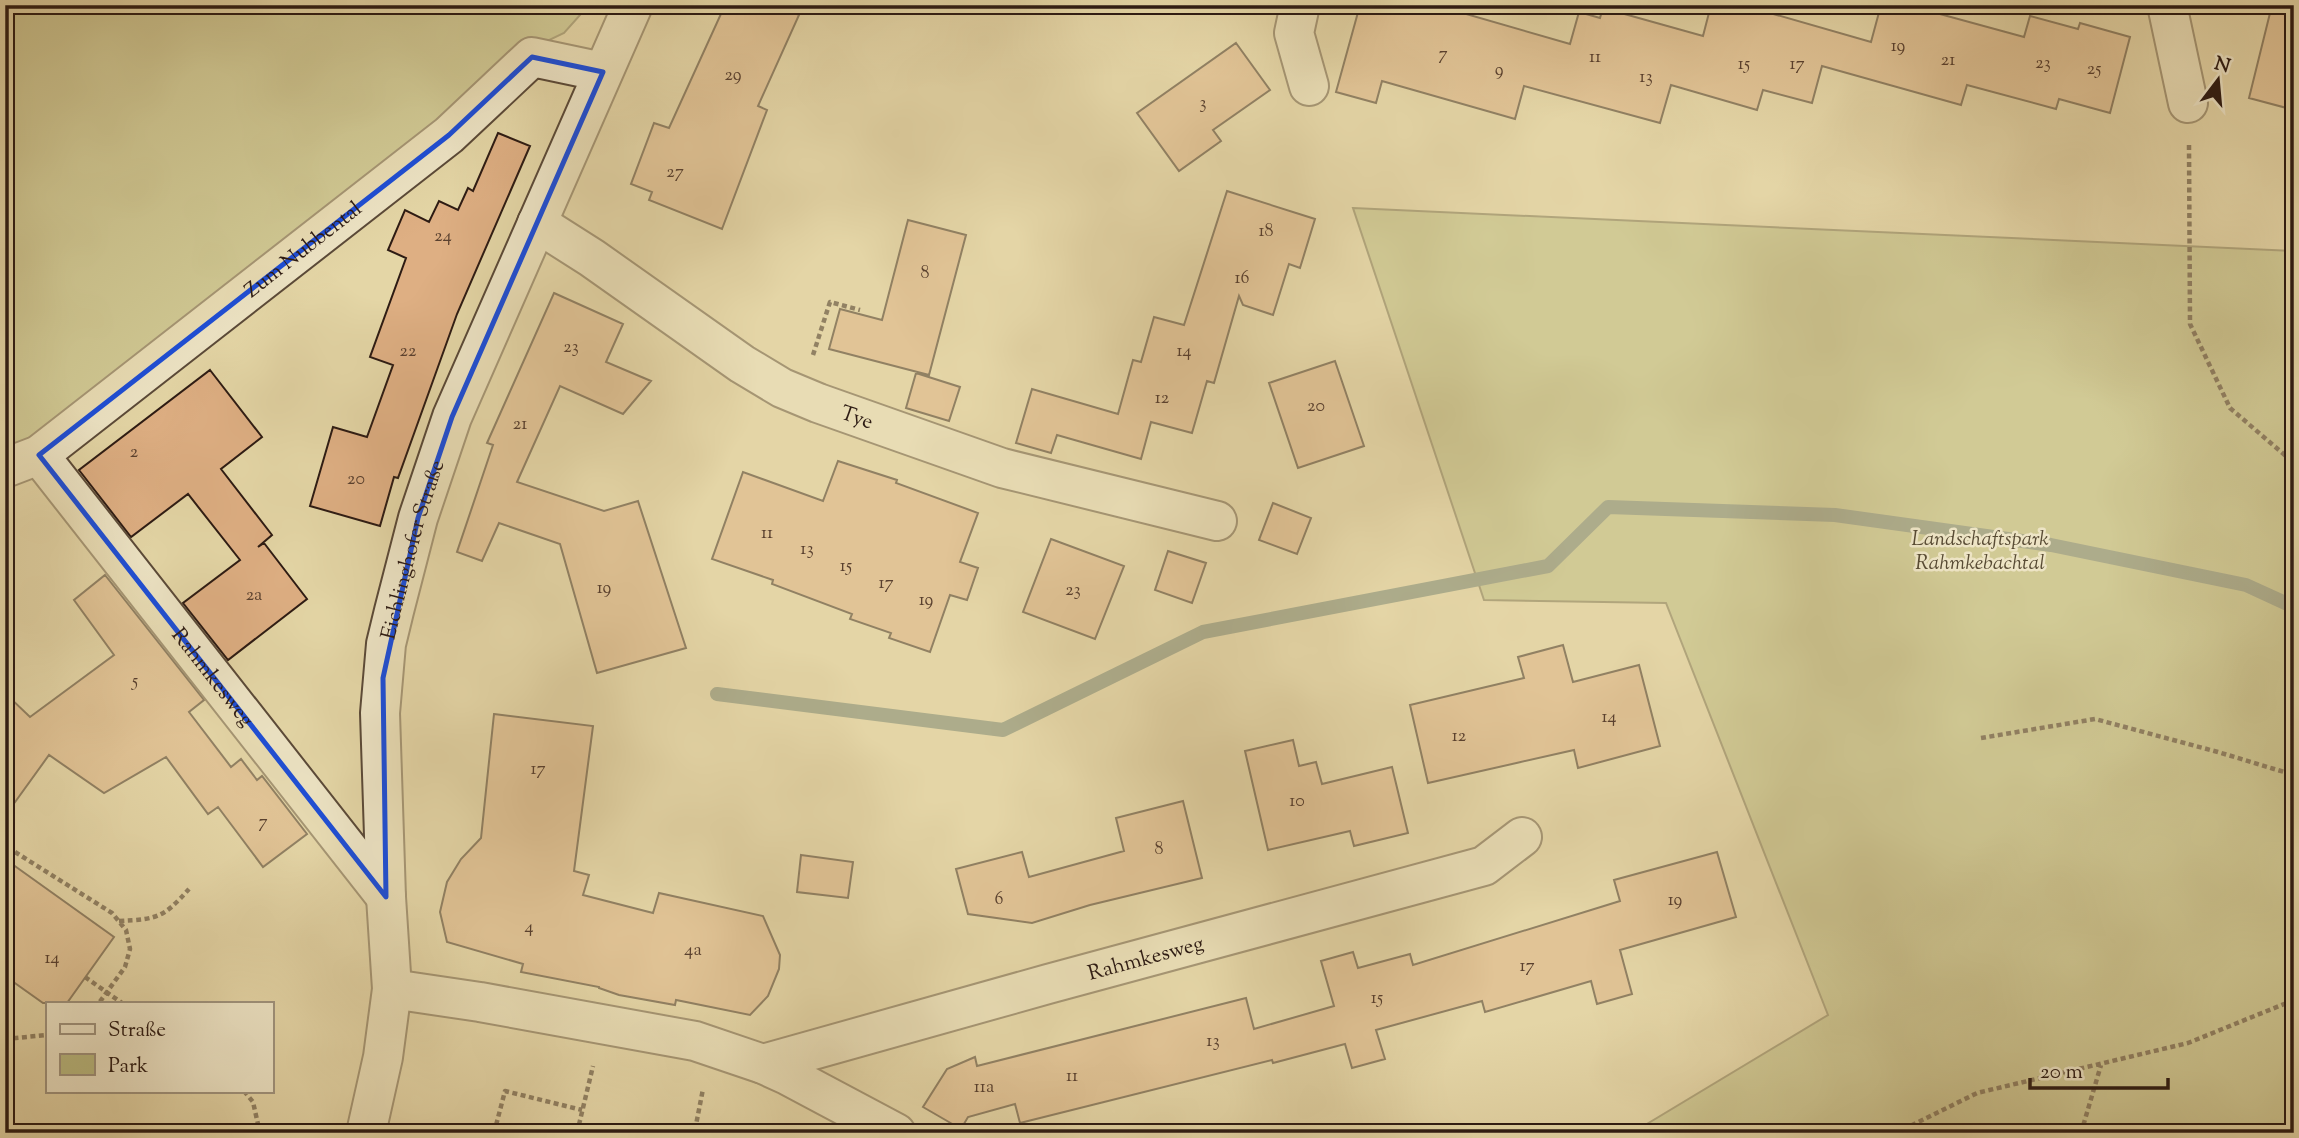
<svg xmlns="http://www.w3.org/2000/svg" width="2299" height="1138" viewBox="0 0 2299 1138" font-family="'Sorts Mill Goudy',serif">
<rect width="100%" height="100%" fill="#e4d6a6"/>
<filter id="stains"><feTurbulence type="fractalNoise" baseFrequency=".00286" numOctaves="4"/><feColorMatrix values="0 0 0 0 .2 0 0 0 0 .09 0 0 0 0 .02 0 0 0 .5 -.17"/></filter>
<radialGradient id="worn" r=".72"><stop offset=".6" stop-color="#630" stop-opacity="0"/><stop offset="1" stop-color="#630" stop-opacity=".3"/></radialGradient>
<path fill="#bbbc82" stroke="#746c4a" stroke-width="2" d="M5,5H589L564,33L526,51L20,450L5,454Z
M1353,208L2294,251V1133H1632L1828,1015L1666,603L1484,600Z"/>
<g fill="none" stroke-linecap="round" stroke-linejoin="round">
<path stroke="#6b7a6b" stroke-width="14" d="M717,694L1003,730L1203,632L1548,566L1608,507L1835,515L2051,545L2246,585L2294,607"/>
</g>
<path fill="#deaf83" stroke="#2d1b13" stroke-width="2" d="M725,5H778L799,15L758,106L767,110L722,229L649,200L652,192L631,184L654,123L669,128Z
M1360,5H1435L1570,44L1579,12L1600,18L1603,8L1703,36L1711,5H1742L1871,42L1881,5H1907L2024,37L2030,16L2078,29L2080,23L2130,37L2110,113L2059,99L2056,109L1967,85L1961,105L1822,66L1812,103L1763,90L1757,110L1671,85L1660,123L1524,86L1515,119L1382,81L1376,103L1336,92Z
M2272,5H2294V110L2249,98Z
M1236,43L1270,90L1213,130L1221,141L1179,171L1137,113Z
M498,133L530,146L457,314L398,478L394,477L380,526L310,506L333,427L367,437L393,365L370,357L406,258L388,250L405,210L429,222L439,201L458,210L468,188L473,191Z
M1227,191L1315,219L1300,268L1289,264L1273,315L1243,305L1239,296L1214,383L1207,381L1192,433L1151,422L1141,459L1057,435L1051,453L1016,443L1032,389L1118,414L1133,360L1141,362L1154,317L1184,325Z
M908,220L966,235L929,375L829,349L840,309L882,320Z
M554,293L623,324L606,362L651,381L623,414L560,386L517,482L604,511L638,501L686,648L597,673L560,544L499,523L482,561L457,552L493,445L487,443Z
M1335,361L1364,446L1298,468L1269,383Z
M210,370L262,437L221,469L272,535L258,547L264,543L307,599L228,660L183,603L240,560L188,494L131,537L79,470Z
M916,373L960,387L949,421L906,408Z
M838,461L897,480L896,483L978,513L960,562L978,568L967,600L950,595L930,652L889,638L891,633L850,619L852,614L772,584L773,580L712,559L743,472L823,501Z
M1273,503L1311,518L1297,554L1259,540Z
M1051,539L1124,566L1095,639L1023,612Z
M1168,551L1206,563L1192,603L1155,590Z
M105,575L204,700L189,712L231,767L241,759L257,780L262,776L307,834L263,867L218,807L208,814L166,757L104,793L49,755L5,816V693L30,717L114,655L74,600Z
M1563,645L1573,682L1639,665L1660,746L1578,768L1574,750L1428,783L1410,705L1524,678L1518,657Z
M494,714L593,726L574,871L589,875L583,895L653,913L659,893L763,916L780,955L779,969L768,996L750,1015L676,1000L675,1005L619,995L599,988V987L521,972L523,964L447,942L440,912L447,882L461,859L481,838Z
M1293,740L1299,766L1316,762L1322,784L1392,767L1408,833L1354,846L1350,831L1268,850L1245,751Z
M1183,801L1202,878L1090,905L1032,923L968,914L956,869L1022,852L1029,877L1124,851L1116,818Z
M1717,852L1736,917L1620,950L1632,994L1597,1004L1591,981L1485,1012L1482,1001L1376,1030L1385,1059L1352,1068L1345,1044L1273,1063L1272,1060L1020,1123L1015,1104L968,1117L961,1129L923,1107L947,1069L975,1057L977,1066L1246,998L1254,1029L1334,1006L1321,961L1353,952L1358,968L1410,954L1413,965L1620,901L1614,880Z
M801,855L853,862L848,898L797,892Z
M5,859L114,937L67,1003H43L5,976Z"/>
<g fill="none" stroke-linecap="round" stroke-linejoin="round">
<g stroke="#5b4a38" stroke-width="42">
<g id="minor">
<path d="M1300,5L1294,33L1309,86"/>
<path d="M2167,5L2188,103"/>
<path id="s1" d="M537,223L592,258L742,364L782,388L818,403L1002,468L1217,521"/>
<path id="s2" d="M39,455L386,897"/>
<path id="s3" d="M5,468L39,455L449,135L532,57L603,72"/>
<path d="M392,989L480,1002L695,1041L763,1064L787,1075L896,1133"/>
<path id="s4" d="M763,1064L1048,984L1484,866L1522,837"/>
<path id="s5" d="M366,1133L383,1057L392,989L386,897L380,713L386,644L394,611L418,518L452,417L633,5"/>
</g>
</g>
<path stroke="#2d1b13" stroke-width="4.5" stroke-dasharray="5 3.5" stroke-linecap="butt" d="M2189,145L2190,324L2230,408L2294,463
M813,355L830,302L860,310
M1981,738L2095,719L2218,752L2294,775
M15,852L112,913L126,930L130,949L125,967L99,1003
M119,921C158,919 163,918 189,889
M85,977L122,1003
M5,1039L47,1035
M244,1091L253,1102L260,1133
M695,1130L703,1089
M494,1133L505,1091L582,1110
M577,1133L593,1066
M1896,1133L1977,1093L2188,1043L2294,1000
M2081,1133L2101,1065"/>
<use href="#minor" stroke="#ede4c5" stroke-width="38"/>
</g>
<path d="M0 0H2299V1138H0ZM532,57L603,72L452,417L418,518L383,678L386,897L39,455L449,135Z" fill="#e4d6a6" fill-opacity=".55" fill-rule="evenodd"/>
<path fill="none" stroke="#1d4ed8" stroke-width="5" stroke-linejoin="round" d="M532,57L603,72L452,417L418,518L383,678L386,897L39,455L449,135Z"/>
<g text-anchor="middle" stroke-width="5" stroke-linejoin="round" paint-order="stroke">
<g font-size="18" fill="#59402f">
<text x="1898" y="51">19</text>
<text x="1443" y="59">7</text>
<text x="1595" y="62">11</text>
<text x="1948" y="65">21</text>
<text x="2043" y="68">23</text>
<text x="1744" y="69">15</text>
<text x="1797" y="69">17</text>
<text x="2094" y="74">25</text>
<text x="1499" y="75">9</text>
<text x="733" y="80">29</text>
<text x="1646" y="82">13</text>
<text x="1203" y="108">3</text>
<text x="675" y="177">27</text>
<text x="1266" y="236">18</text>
<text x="443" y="241">24</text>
<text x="925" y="278">8</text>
<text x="1242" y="283">16</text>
<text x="571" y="352">23</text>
<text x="408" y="356">22</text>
<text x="1184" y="356">14</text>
<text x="1162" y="403">12</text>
<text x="1316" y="411">20</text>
<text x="520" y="429">21</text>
<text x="134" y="457">2</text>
<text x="356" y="484">20</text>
<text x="767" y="538">11</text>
<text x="807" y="554">13</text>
<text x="846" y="571">15</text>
<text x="886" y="588">17</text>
<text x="604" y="593">19</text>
<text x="1073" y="595">23</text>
<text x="254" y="600">2a</text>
<text x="926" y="605">19</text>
<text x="135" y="686">5</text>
<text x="1609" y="722">14</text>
<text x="1459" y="741">12</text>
<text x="538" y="774">17</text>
<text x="1297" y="806">10</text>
<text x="263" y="827">7</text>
<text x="1159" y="854">8</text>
<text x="999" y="904">6</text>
<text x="1675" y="905">19</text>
<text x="529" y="932">4</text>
<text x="693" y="955">4a</text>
<text x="52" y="963">14</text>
<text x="1527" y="971">17</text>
<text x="1377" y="1003">15</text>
<text x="1213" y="1046">13</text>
<text x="1072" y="1081">11</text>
<text x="984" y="1092">11a</text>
</g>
<g font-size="21" fill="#2d1b13" stroke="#ede4c5">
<text dy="7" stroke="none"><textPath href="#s3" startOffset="371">Zum Nubbental</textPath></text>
<text dy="7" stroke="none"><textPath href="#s1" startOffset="376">Tye</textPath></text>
<text dy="7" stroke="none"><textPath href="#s5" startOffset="590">Eichlinghofer Straße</textPath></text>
<text dy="7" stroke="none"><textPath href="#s2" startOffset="282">Rahmkesweg</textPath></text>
<text dy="7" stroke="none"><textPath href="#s4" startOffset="397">Rahmkesweg</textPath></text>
</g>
<g font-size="21" font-style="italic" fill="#584b34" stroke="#ede4c5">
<text x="1980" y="545">Landschaftspark<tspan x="1980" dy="24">Rahmkebachtal</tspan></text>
</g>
</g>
<rect width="2299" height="1138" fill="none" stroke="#e4d6a6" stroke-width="28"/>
<rect x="7" y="7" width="2285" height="1124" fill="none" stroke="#2d1b13" stroke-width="3.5"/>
<rect x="14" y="14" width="2271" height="1110" fill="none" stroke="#2d1b13" stroke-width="2"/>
<rect x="46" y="1002" width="228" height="91" fill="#ede4c5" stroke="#a0947e" stroke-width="2"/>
<rect x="60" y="1024" width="35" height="10" fill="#ede4c5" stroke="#a0947e" stroke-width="2"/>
<text x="108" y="1036" font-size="21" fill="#2d1b13">Straße</text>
<rect x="60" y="1054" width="35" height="21" fill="#bbbc82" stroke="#a0947e" stroke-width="2"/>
<text x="108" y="1072" font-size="21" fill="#2d1b13">Park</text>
<g transform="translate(2218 80) rotate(16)" stroke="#ede4c5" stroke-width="5" paint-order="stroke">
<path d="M0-5L12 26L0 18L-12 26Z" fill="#2d1b13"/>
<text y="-10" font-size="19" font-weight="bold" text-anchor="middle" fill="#2d1b13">N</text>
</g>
<path d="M2030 1078v10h138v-10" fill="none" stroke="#2d1b13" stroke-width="3.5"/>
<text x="2040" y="1078" font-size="21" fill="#2d1b13" stroke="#ede4c5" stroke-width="5" paint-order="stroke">20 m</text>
<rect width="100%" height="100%" filter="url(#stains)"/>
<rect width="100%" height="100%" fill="url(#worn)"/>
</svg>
